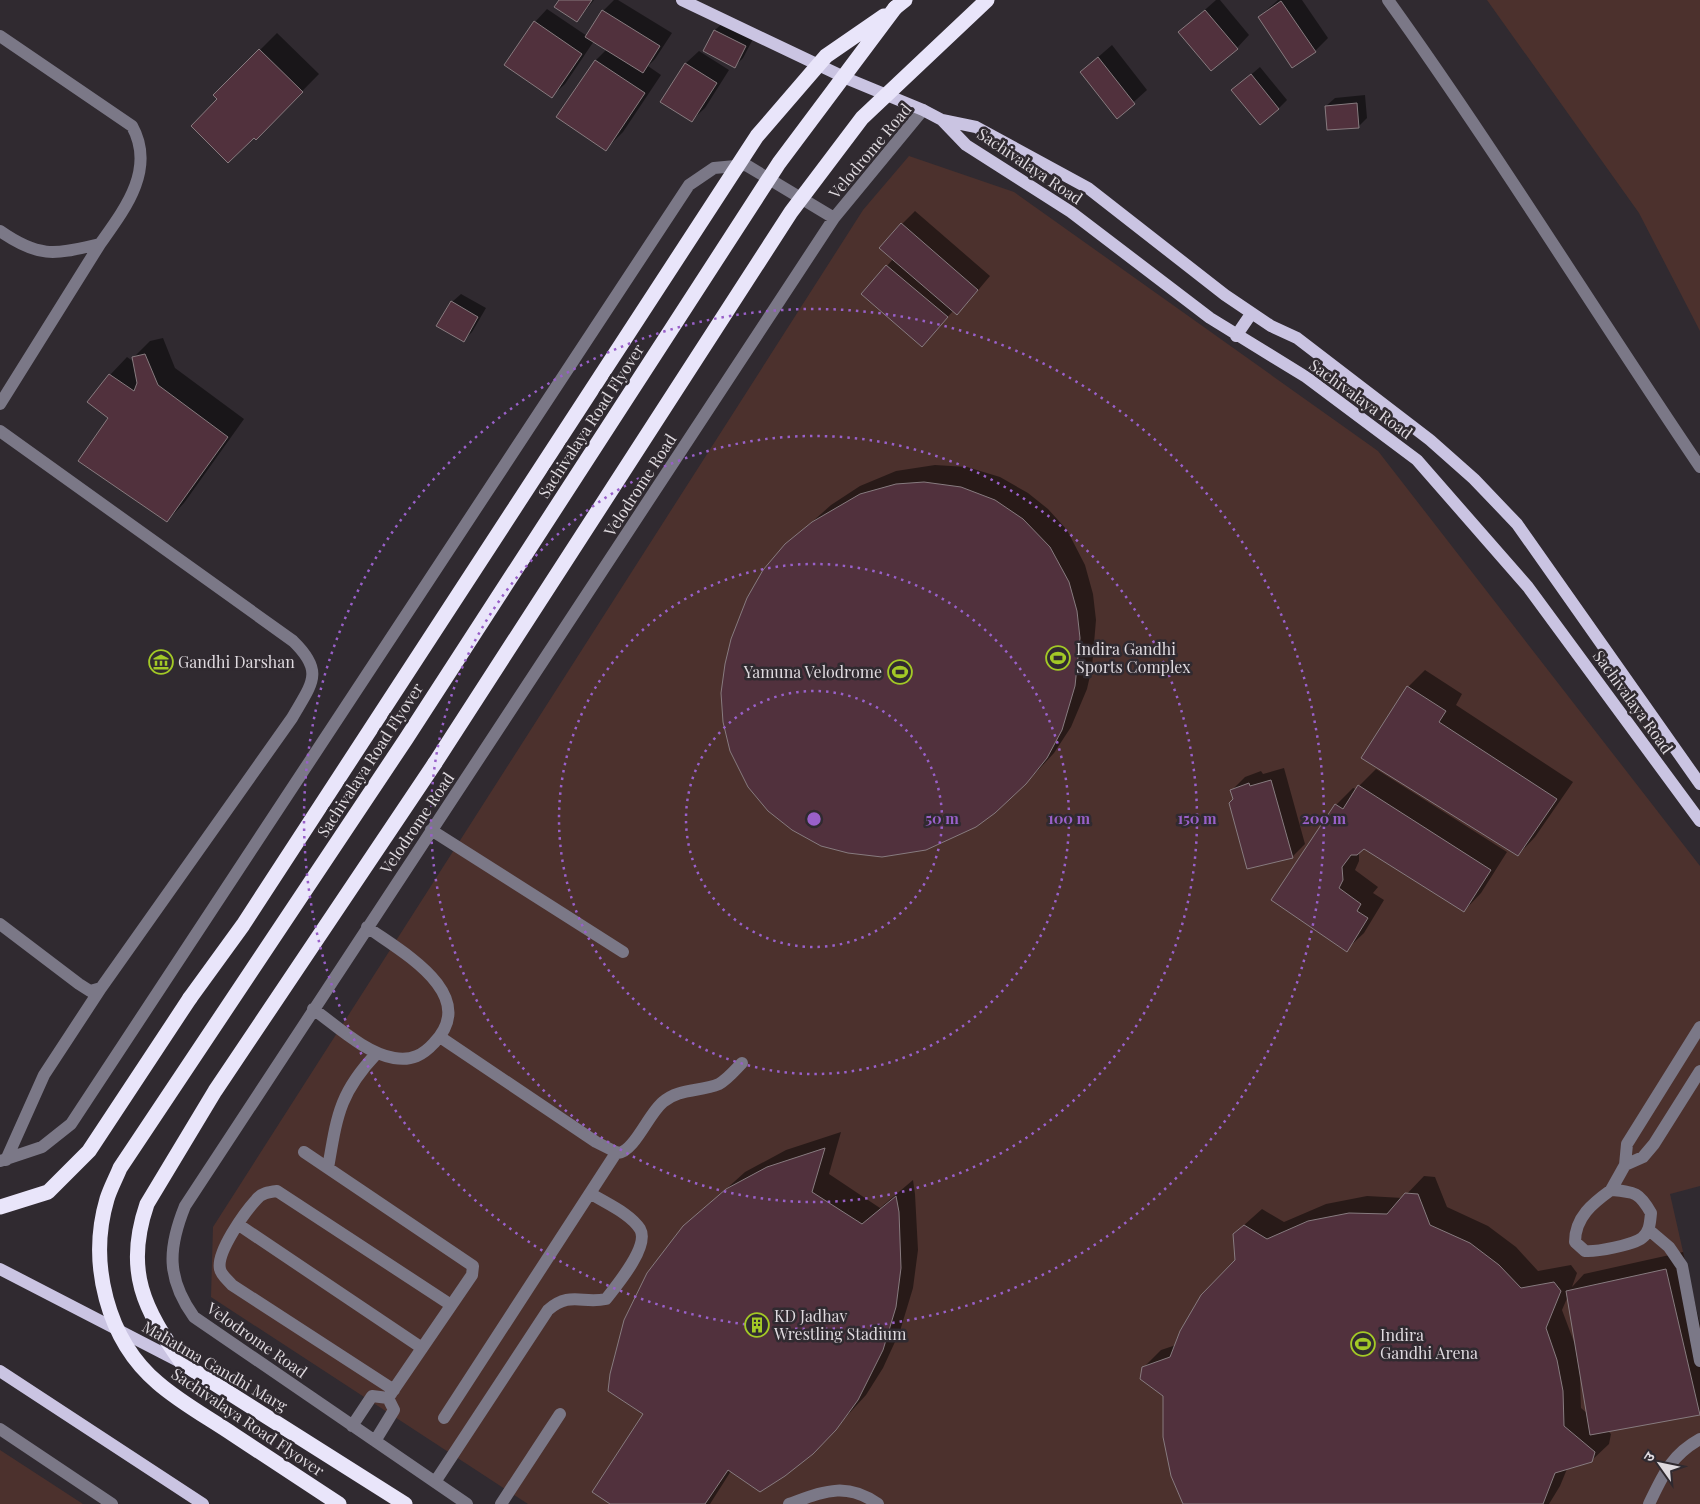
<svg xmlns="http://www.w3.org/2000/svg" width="1700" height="1504" viewBox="0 0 1700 1504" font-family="'Playfair Display','Noto Sans Devanagari',serif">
<rect width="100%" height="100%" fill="#302a30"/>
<path fill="#4c312d" d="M1487,0H1700V331L1639,213Z
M909,156L1014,192L1378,451L1700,866V1186L1670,1194L1700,1327V1504H528L211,1297L213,1227L863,210Z
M0,1450L83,1504H0Z"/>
<path fill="#0007" fill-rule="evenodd" d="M560,0H594L577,21Z
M614,0H618L672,33L655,59L648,66L661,75L623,132L606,149L558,117L596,60L607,49L594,41L565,84L552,96L535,22L547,9L587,36L603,11Z
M1216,0H1220L1249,35L1237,48L1180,32Z
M1278,0H1302L1328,38L1315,51L1259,17Z
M724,22L754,37L743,58L735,66L705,51L715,30Z
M277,33L319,74L256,138L215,95Z
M1112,45L1147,90L1117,117L1081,72Z
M699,51L729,70L705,108L692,120L662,101L686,63Z
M1260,67L1287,100L1278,109L1233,90Z
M1365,95L1367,118L1359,126L1326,106L1335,98Z
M915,211L990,276L969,301L957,313L953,311L922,345L863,294L893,259L902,224Z
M461,294L486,308L472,332L463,341L452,302Z
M163,338L175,368L244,419L184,503L167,521L110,418V375L127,357L134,362L133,358L150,341Z
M935,465L967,467L1000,477L1028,493L1048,509L1067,530L1085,565L1093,594L1096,620L1092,667L1087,689L1071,727L1054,753L1029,780L793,539L831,505L860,486L896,471Z
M1425,670L1462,694L1456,705L1573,782L1535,837L1518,855L1408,687Z
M1284,768L1305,844L1292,857L1235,799L1232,790L1245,777L1261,771L1263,774Z
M1376,769L1507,852L1481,893L1464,911L1363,847L1359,851V861L1355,870L1378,887L1373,893L1384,900L1364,933L1346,950L1272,900L1336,805L1353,788L1356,789Z
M841,1132L829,1174L880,1208L913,1180L915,1194L918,1250L913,1288L900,1331L883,1368L866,1395L824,1441L731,1471L710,1504H613L645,1414L609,1390L615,1354L625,1321L639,1289L654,1264L684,1227L745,1172L786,1150Z
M1424,1176L1435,1177L1447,1207L1488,1226L1516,1247L1538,1271L1571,1265L1577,1273L1572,1287L1584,1274L1683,1252L1700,1324V1414L1608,1431L1611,1434L1609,1444L1591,1461L1567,1469L1560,1486L1549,1504H1185L1164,1395L1143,1368L1161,1350L1176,1345L1236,1260L1234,1234L1262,1209L1284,1222L1326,1204L1367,1196L1403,1198ZM1568,1296L1576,1342H1574L1562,1310ZM1580,1379H1582L1588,1414L1581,1408Z"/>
<path fill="#51313d" stroke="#877b7f" d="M559,0H592L577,22L554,7Z
M1281,1L1316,52L1292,68L1258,17Z
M602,10L660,46L643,73L585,37Z
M1205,10L1238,49L1211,71L1178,32Z
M534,21L582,54L552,98L504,65Z
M714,30L746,46L735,68L703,51Z
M259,49L303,92L256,140L254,138L228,163L191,126L217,99L213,95Z
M1098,57L1135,104L1117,119L1080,72Z
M595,60L645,93L606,151L556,117Z
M685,63L717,83L692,122L660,102Z
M1251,74L1279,109L1260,125L1231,90Z
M1357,103L1359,128L1327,130L1325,106Z
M901,223L978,290L957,315L879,248Z
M886,265L948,317L922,347L861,294Z
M451,301L478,317L464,342L436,326Z
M145,354L158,385L228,437L167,522L78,461L108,418L87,402L109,374L134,391L137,383L132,357Z
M924,482L961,487L995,500L1023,519L1050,547L1069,582L1077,611L1080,638L1075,686L1062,730L1047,758L1026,784L995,813L976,827L926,850L882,857L848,853L821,846L792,830L768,811L748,787L730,751L723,722L721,693L725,664L731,639L747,598L763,570L785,544L812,522L860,494L896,484Z
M1407,686L1446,711L1439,722L1557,799L1518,856L1361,758Z
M1271,780L1293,858L1247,869L1229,803L1233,799L1230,790L1249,783L1250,786Z
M1358,785L1491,870L1464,912L1364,849L1357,855H1351L1342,867L1343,880L1339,888L1361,904L1357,911L1368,918L1347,952L1271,900L1335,804L1343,809Z
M825,1148L812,1192L862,1224L896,1196L899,1212L901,1268L896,1307L883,1350L858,1400L836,1430L813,1454L785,1476L760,1492L728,1470L705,1504H610L592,1492L643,1414L608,1391L610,1374L624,1320L647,1273L683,1226L726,1189L767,1167Z
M1405,1193L1418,1194L1430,1225L1470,1243L1499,1265L1521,1288L1554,1282L1561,1291L1546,1328L1557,1360L1563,1391L1564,1426L1595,1452L1592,1462L1555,1473L1543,1504H1183L1171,1476L1163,1437V1396L1140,1379L1142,1367L1170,1357L1180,1331L1201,1295L1235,1260L1233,1234L1244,1225L1267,1239L1308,1221L1349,1213L1387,1214Z
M1666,1269L1700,1415L1590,1435L1566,1291Z"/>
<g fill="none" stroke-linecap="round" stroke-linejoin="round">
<path stroke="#7b7887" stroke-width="12" d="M1388,0C1497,152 1595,312 1700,467
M0,36L132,126C156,169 125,209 100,244C55,254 40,259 0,231
M0,404L100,244
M0,431L293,641C325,672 312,683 292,718L101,988L90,991L79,984L0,924
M431,830L623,952
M313,1009C337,1026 365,1053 394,1058C412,1061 423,1055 434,1043C481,994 400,951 367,927
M1700,1027L1627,1144L1625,1165L1643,1157L1654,1144L1700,1071
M440,1037L596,1142L618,1153C634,1152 649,1113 663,1102C679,1088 700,1092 719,1084C728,1079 735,1070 742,1063
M304,1152L473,1266L472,1275L388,1398
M6,1160L44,1075L101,988
M0,1161L42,1147L71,1124L689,185L714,168L746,165L834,218
M328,1168C337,1116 339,1093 377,1053
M1611,1190C1635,1192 1639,1192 1651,1213C1650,1222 1650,1232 1642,1238C1633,1245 1596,1252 1585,1251L1575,1242C1575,1217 1593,1203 1611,1190Z
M1611,1190L1625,1165
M239,1225L422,1348
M1649,1230L1669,1247L1682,1266L1700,1361
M394,1390L232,1285C228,1280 221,1275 220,1269C216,1253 244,1213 256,1200C261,1193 269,1192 277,1191L451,1305
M444,1418L616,1153
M352,1426L372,1396L388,1398L394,1410L375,1441
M0,1429L112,1504
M435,1482L548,1310C570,1291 582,1304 606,1299C617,1285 650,1246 640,1229C630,1213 605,1203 590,1193
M467,1504L194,1317C166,1278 168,1248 185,1206L834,218L923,110
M501,1504L560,1414
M789,1504C823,1492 845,1481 878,1504
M1649,1504C1663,1475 1671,1455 1700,1439"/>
<path stroke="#cac4e2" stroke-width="12" d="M682,0L848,79L923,110L942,120L966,145L1071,212L1210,318L1306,377L1417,460L1528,587L1700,821
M942,120L976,127L1088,188L1225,295L1271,326L1297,338L1430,440L1474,479L1517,524L1700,784
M1236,336L1251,314
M0,1269L182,1363
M0,1371L203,1504"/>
<path stroke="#e9e5fa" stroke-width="15" d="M895,8L905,0
M0,1207L48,1192L89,1151L190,998
M405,1504L182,1363C144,1309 124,1271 147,1204L215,1091L435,763"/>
<path stroke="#e9e5fa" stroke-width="15" d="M435,763L791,212L862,118L987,0
M190,998L243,925L757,136L826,56L884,16
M339,1504C304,1481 269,1458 234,1435C209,1418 181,1403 158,1383C107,1340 88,1263 107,1199C110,1189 116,1178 120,1168L406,739L779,163L895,8"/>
</g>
<g fill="none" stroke="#9960c9" stroke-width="2.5" stroke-dasharray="2.5 5">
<circle cx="814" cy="819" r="128"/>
<circle cx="814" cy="819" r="255"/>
<circle cx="814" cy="819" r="383"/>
<circle cx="814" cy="819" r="510"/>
</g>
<defs>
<g id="stadium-ring" transform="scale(1.25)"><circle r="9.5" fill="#302a30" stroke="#a3c926" stroke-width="1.5"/><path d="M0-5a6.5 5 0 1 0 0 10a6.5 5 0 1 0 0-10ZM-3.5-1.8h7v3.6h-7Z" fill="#a3c926"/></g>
<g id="museum-ring" transform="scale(1.25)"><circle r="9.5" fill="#302a30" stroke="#a3c926" stroke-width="1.5"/><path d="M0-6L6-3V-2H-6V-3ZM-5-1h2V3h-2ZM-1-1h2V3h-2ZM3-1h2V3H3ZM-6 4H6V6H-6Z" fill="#a3c926"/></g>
<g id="building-ring" transform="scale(1.25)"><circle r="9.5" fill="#302a30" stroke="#a3c926" stroke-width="1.5"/><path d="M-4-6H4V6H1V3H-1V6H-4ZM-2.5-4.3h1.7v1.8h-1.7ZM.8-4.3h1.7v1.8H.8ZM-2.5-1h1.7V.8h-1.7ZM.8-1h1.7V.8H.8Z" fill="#a3c926"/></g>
</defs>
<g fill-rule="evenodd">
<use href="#stadium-ring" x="1058" y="658"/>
<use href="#museum-ring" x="161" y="662"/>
<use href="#stadium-ring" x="900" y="672"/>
<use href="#building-ring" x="757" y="1325"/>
<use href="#stadium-ring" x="1363" y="1344"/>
</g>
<g text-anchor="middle" stroke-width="5" stroke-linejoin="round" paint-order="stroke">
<g font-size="16" fill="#dfdadf" stroke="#302a30">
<text transform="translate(870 151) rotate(-50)" y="6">Velodrome Road</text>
<text transform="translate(1030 166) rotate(34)" y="6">Sachivalaya Road</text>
<text transform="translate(1361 399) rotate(36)" y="6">Sachivalaya Road</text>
<text transform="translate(591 421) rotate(-57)" y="6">Sachivalaya Road Flyover</text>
<text transform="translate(640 485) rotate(-57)" y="6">Velodrome Road</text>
<text transform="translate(1633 702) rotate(54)" y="6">Sachivalaya Road</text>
<text transform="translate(370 760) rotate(-57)" y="6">Sachivalaya Road Flyover</text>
<text transform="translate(417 823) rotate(-56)" y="6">Velodrome Road</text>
<text transform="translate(257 1340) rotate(35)" y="6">Velodrome Road</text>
<text transform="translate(215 1366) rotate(30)" y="6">Mahatma Gandhi Marg</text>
<text transform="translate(248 1422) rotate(34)" y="6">Sachivalaya Road Flyover</text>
</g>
<g font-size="16" fill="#dfdadf" stroke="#302a30" text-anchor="start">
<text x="1076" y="655">Indira Gandhi<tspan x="1076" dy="18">Sports Complex</tspan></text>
<text x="178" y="668">Gandhi Darshan</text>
<text x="882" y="678" text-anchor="end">Yamuna Velodrome</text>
<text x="774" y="1322">KD Jadhav<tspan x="774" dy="18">Wrestling Stadium</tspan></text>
<text x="1380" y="1341">Indira<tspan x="1380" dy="18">Gandhi Arena</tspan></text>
</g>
</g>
<circle cx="814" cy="819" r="8" fill="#9960c9" stroke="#302a30" stroke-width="2.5"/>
<g font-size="15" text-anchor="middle" font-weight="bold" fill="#9960c9" stroke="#302a30" stroke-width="5" stroke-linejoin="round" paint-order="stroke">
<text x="942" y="824">50 m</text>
<text x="1069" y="824">100 m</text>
<text x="1197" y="824">150 m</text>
<text x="1324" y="824">200 m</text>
</g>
<g transform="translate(1660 1464) rotate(303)" stroke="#302a30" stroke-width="4" paint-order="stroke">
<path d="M0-4L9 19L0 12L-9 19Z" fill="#dfdadf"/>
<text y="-8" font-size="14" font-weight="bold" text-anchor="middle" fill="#dfdadf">उ</text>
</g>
</svg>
